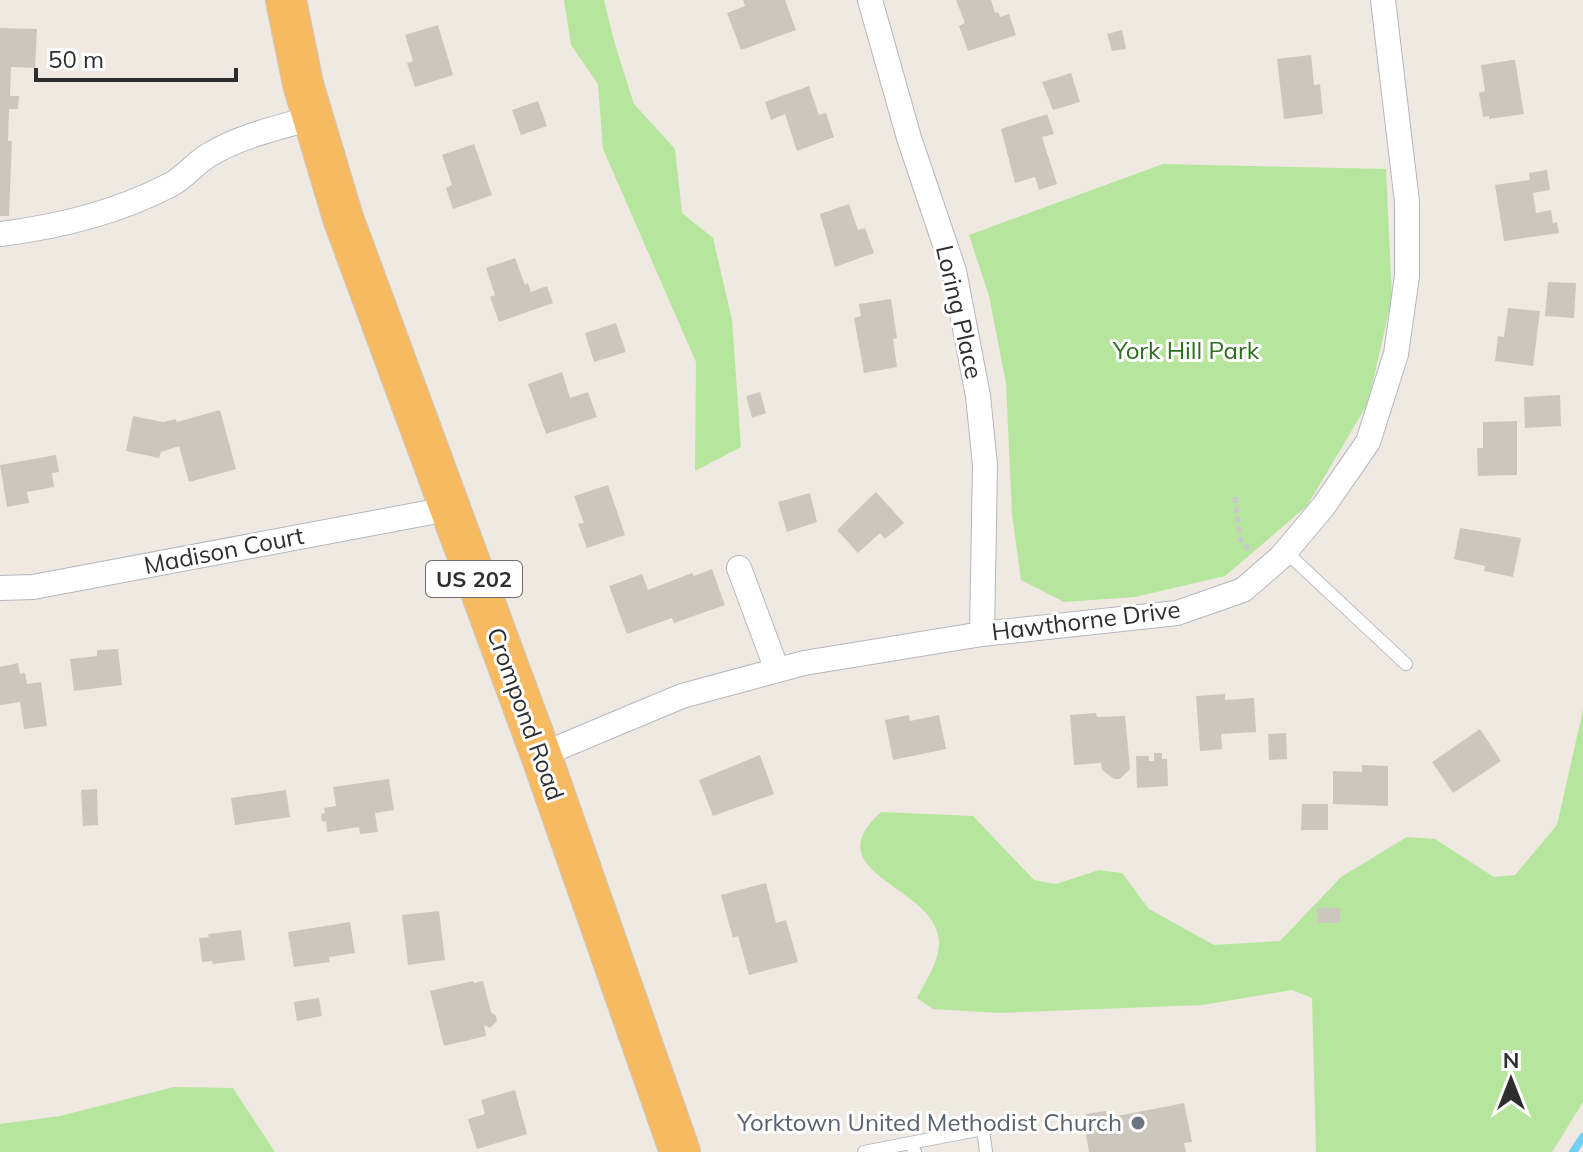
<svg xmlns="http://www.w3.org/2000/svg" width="1583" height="1152" viewBox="0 0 1583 1152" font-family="Mulish,sans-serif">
<rect width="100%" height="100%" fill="#efe9e1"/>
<path fill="#b6e59e" d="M564,0H604L614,41L634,104L675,149L682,213L713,238L732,320L741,447L695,471L696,362L603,149L598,84L571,45Z
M1163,164L1386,169L1392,298L1368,403L1307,506L1225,576L1135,597L1064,602L1021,580L1012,514L1006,383L989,296L969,235Z
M1583,710V1102L1552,1152H1316L1312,998L1292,990L1203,1005L1000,1013L933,1009L917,998C926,980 940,961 939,940C934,885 813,874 881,812L973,816L1034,880L1056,884L1099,870L1122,873L1149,909L1214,945L1280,941L1341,877L1407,837L1435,839L1494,877L1515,875L1557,825Z
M174,1087L233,1088L275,1152H0V1124L60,1116Z"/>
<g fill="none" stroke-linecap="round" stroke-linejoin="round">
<path stroke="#75cff0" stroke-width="8" d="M1573,1152L1583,1137"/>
</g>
<path fill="#cbc7bf" d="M743,0H785L796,30L741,50L727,13L745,6Z
M956,0H991L995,13L998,12L1000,17L1009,14L1016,35L968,51L959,26L965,23Z
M438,25L453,75L415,87L407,63L413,61L405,35Z
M0,28L37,29L35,68L11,67L10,96H19L18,109H9L8,141H12L9,216H0Z
M1122,30L1126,49L1112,51L1107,34Z
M1311,55L1314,85L1320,84L1323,114L1284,119L1277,59Z
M1512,60H1515L1524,114L1489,119V116L1483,117L1479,93L1485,91L1481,65Z
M1071,73L1080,102L1053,110L1042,82Z
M809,86L819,115L826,113L834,137L797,151L785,114L771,120L765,102Z
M538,101L547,126L521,135L512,110Z
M1047,114L1054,134L1042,137L1057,184L1039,190L1035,177L1015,183L1001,129Z
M474,144L492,195L453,209L446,188L452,185L442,155Z
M1547,170L1550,190L1533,193L1536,213L1551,210L1553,223L1557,222L1559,233L1504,241L1495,185L1530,180L1529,173Z
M849,204L858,230L865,228L874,253L835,267L820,214Z
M515,258L525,285L528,283L531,292L547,286L553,303L499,322L490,297L495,295L486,268Z
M1548,282L1576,283L1574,318L1545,316Z
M891,299L897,338L893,339L897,367L864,373L854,318L861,316L859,304Z
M1508,308L1540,311L1533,366L1495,361L1498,336L1504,337Z
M616,323L626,352L594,362L585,333Z
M562,372L570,398L588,392L597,417L546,434L528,384Z
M760,392L766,413L752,418L746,396Z
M1560,395L1561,426L1525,428L1524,397Z
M220,410L236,469L189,482L179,446L161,452L159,458L126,451L133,416L163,422L176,419L177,422Z
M1517,421V475L1478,476L1477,448H1483V422Z
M56,455L59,472L52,473L54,487L27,492L29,503L7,507L0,465Z
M608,485L625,535L587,548L578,524L584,523L574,496Z
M876,492L904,523L885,539L880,533L858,553L837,530Z
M810,493L817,522L787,532L778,502Z
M1460,528L1521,538L1513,577L1484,571L1485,566L1454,559Z
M712,569L725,605L674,623L672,618L627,634L609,586L642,574L648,590L692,573L694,576Z
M118,649L122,685L74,691L70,659L97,656V650Z
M18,663L20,674L25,673L27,684L41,682L47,726L24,729L20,702L0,705V667Z
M1225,694V700L1254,698L1256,732L1221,734L1222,749L1200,751L1196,696Z
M1096,713L1097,717L1125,716L1130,769L1120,779H1114L1102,770L1101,763L1074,765L1070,715Z
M909,715L910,721L939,715L946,749L893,760L885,720Z
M1480,729L1501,761L1453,793L1432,762Z
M1286,733L1287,759L1269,760L1268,734Z
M1154,753H1162V759H1167L1168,786L1137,788L1136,756H1149V761H1154Z
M760,755L774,794L713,816L699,780Z
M1362,765L1388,766V806L1333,804V771L1362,772Z
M389,779L394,810L375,813L378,832L360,834L359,827L327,832L326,821L322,822L321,814L325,813L324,808L336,806L333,787Z
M97,789L98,825L83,826L81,790Z
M286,790L290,817L235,825L231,798Z
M1302,804H1328V830H1301Z
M766,883L776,923L786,920L798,962L749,975L738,936L733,938L721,895Z
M1317,908H1340V923H1317Z
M439,911L445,960L408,965L402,915Z
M350,922L355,953L329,957L330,962L294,967L288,932Z
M241,930L245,960L213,964L212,961L202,962L199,938L209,937L208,934Z
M473,981L474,983L483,981L491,1012L496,1016L497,1021L490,1028L484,1025L486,1036L444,1046L430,991Z
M319,998L322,1016L297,1021L294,1002Z
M515,1090L527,1134L477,1149L468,1119L485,1114L481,1100Z
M1184,1103L1192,1142L1184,1143L1186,1152H1089L1085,1129L1089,1128L1086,1114L1106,1111L1107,1118Z"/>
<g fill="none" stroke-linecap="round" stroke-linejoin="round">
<g stroke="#b4b7c1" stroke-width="14">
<path id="service" d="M1286,552L1406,664
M910,1143L983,1129L986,1152
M864,1152L910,1143L915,1152"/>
</g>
<g stroke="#b4b7c1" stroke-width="26">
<path id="minor" d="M870,0L909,138L954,271L978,396L985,465L982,634
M0,234C58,227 118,212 170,185C184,178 195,163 209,155C240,136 277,128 312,118
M739,568L777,670
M0,588L33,587L448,509
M541,755L682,696L804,663L982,634L1177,613L1243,590L1281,557L1323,507L1368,442L1396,354L1407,276V202L1383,0"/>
</g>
<g stroke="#c9c9c9" stroke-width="42">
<path id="trunk" d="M286,0L303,84L343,218L541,755L680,1152"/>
</g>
<path stroke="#c9c9c9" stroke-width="5" stroke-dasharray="6 4" stroke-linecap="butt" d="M1235,497L1240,539L1250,551"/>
<use href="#service" stroke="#fff" stroke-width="12"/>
<use href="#minor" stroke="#fff" stroke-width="24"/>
<use href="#trunk" stroke="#f8ba60" stroke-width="40"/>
</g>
<circle fill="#6b7280" stroke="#fff" stroke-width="3" cx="1138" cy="1123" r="8"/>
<g text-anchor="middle" stroke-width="6" stroke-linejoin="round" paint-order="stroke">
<rect fill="#fff" stroke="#6d6d6d" stroke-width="2" x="426" y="561" width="96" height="36" rx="6"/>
<g font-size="22" font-weight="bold" fill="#2e2e2e">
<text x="474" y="587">US 202</text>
</g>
<g font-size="24" fill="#2e2e2e" stroke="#fff">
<text transform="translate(959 312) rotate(77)" y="8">Loring Place</text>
<text transform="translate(224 551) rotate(-11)" y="8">Madison Court</text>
<text transform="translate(1086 621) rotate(-7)" y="8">Hawthorne Drive</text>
<text transform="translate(525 714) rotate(70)" y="8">Crompond Road</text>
</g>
<g font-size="24" fill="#2c6e1b" stroke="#fff">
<text x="1186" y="359">York Hill Park</text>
</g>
<g font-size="24" fill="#5b616d" stroke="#fff" text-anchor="end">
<text x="1122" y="1131">Yorktown United Methodist Church</text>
</g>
</g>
<g transform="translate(1511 1080)" stroke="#ffffff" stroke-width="6" paint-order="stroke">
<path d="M0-6L14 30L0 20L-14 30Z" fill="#2e2e2e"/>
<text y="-12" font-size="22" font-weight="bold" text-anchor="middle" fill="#2e2e2e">N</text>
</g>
<path d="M36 68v12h200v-12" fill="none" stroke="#2e2e2e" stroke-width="4"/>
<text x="48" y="68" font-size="24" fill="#2e2e2e" stroke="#ffffff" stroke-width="6" paint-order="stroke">50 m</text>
</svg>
